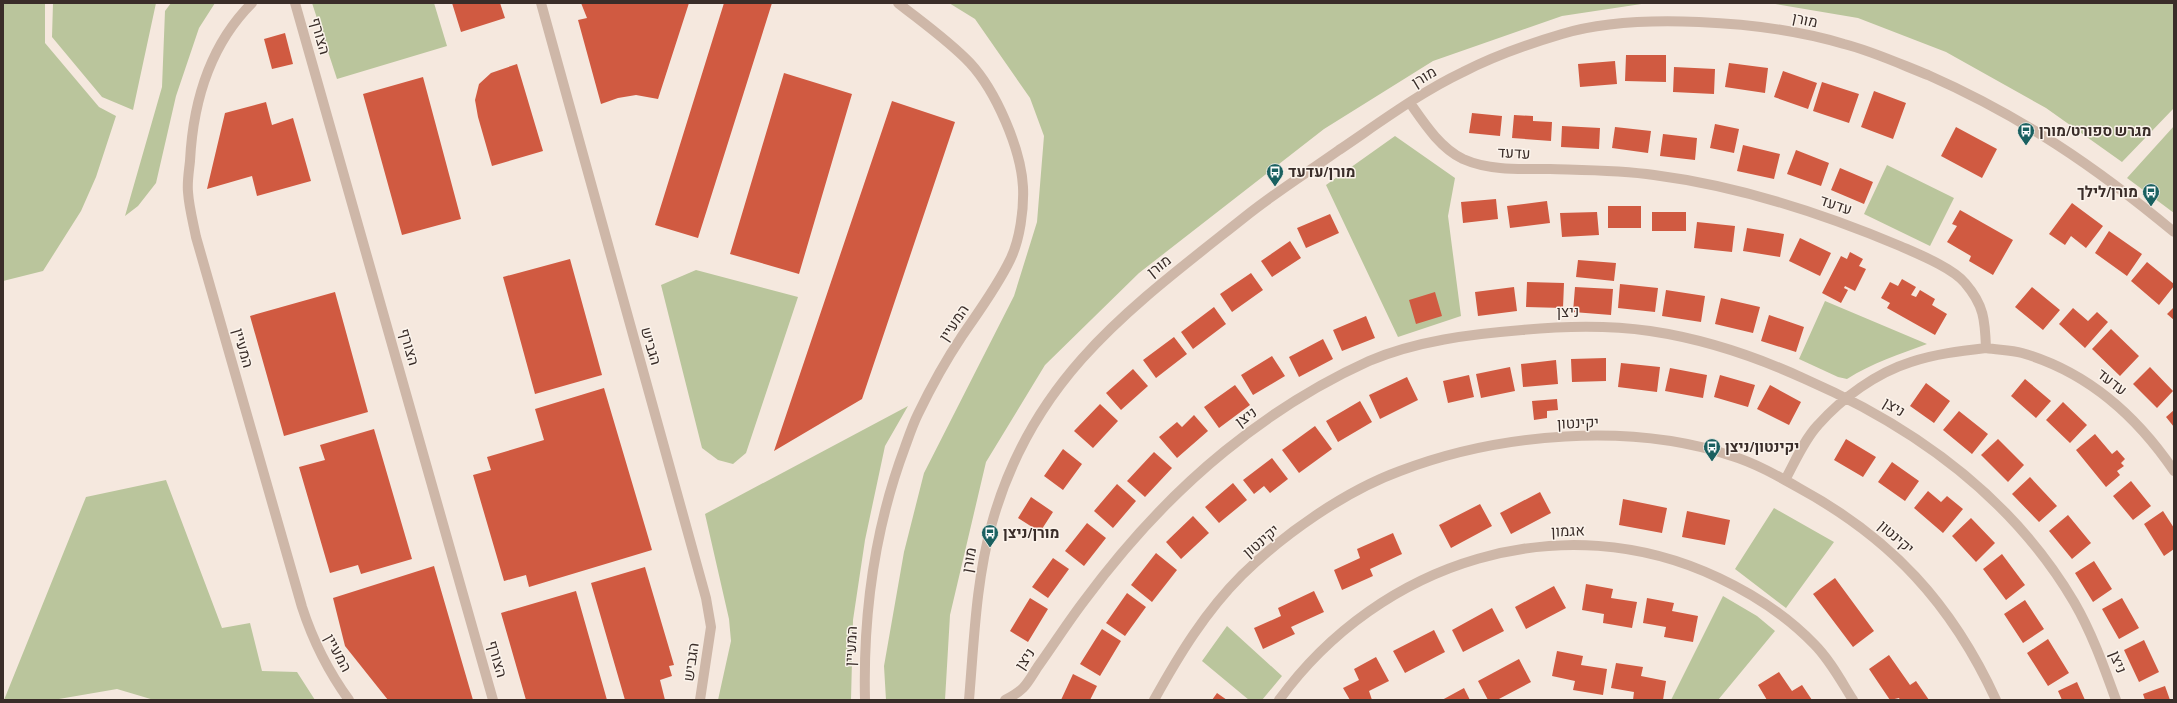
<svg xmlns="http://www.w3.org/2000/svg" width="2177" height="703" viewBox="0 0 2177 703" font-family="'Sofia Sans Condensed',Heebo,sans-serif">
<rect width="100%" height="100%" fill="#f5e8de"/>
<path fill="#bac59c" d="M3,3H45V43L99,107L116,116L96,177L81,211L43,271L3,281Z
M53,3H156L133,110L102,97L52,37Z
M171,3H215L199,28L176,96L156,183L138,206L125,216L162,87L165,11Z
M312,3H434L447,46L337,79Z
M949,3H1648L1562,16L1433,61L1324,129L1139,273L1045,365L986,462L950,615L945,700H886L884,666L904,552L924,473L1014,296L1037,222L1044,136L1030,98L975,19Z
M1769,3H2174V108L2122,162L2046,108L1946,52L1858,18Z
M2174,126V213L2127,178Z
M1395,136L1455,178L1448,216L1461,316L1398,337L1326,185Z
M1887,165L1954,198L1930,246L1864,214Z
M696,270L798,297L746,453L733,464L718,460L702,448L661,285Z
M1825,301L1927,344C1900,354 1872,363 1847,379L1838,377L1799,359Z
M908,406L885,446L865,540L853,620L851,700H718L731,641L729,619L705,514Z
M166,480L222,628L250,623L262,671L297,672L315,700H154L117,689L53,700H4L86,497Z
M1774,508L1834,542L1786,608L1735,569Z
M1723,596L1757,616L1775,631L1718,700H1671Z
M1227,626L1282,676L1262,700H1249L1202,661Z"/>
<path fill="#d05a41" d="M452,3H500L505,18L461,32Z
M581,3H689L658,99L636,95L618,98L601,104L578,20L587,18Z
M724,3H772L698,238L655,225Z
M285,33L293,64L272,69L264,39Z
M1626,55H1666V82L1625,81Z
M1615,61L1617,84L1580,87L1578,64Z
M1729,63L1768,68L1765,93L1725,87Z
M517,64L543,151L492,166L478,117L475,100L479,84L491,73Z
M1674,67L1715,69L1714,94L1673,92Z
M1783,71L1817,83L1808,109L1774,97Z
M784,73L852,94L799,274L730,254Z
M423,77L461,219L402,235L363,94Z
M1822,82L1859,94L1849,123L1813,111Z
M1874,91L1906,103L1893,139L1861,127Z
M892,101L955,122L862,399L774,451Z
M266,102L272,125L293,118L311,181L257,196L252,176L207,189L225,113Z
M1472,113L1502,116L1500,136L1469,133Z
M1514,115L1533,116V121L1552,122L1551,141L1512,138Z
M1715,124L1739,129L1734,153L1710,148Z
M1562,126L1600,128L1599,149L1561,147Z
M1615,127L1651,131L1648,153L1612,148Z
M1956,127L1997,149L1982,178L1941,156Z
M1663,134L1697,138L1695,160L1660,156Z
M1743,145L1780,154L1774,179L1737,171Z
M1796,150L1829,163L1821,186L1787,174Z
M1840,168L1873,182L1864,204L1831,190Z
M1496,199L1498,219L1463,223L1461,202Z
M1547,201L1550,223L1510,228L1507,206Z
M2072,203L2103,226L2086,248L2071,236L2065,245L2049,234Z
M1608,206H1641V228H1608Z
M1960,210L2013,240L1993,275L1969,261L1971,256L1947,242L1957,226L1952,224Z
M1597,212L1599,235L1562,237L1560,213Z
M1652,212H1686V231H1652Z
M1330,214L1339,233L1306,248L1297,228Z
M1697,222L1735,226L1732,252L1694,248Z
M1747,228L1784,234L1780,257L1743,251Z
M2109,231L2142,254L2127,276L2095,253Z
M1800,238L1831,253L1820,276L1789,261Z
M1290,241L1301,258L1272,277L1261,261Z
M1850,252L1863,259L1859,266L1866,269L1855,291L1845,286L1844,288L1848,290L1841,303L1822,293L1841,256L1847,259Z
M570,259L602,375L535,394L503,277Z
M1578,260L1616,263L1614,281L1576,277Z
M2147,262L2174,284V286L2159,305L2131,281Z
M1251,273L1263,290L1232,312L1220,294Z
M1902,279L1916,287L1911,295L1916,297L1920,290L1935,299L1932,305L1947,314L1935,335L1887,308L1890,303L1881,298L1890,282L1898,286Z
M1527,282L1564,283L1563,308L1526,307Z
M1620,284L1658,288L1655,312L1618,308Z
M1514,287L1517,311L1478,316L1475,292Z
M1575,287L1613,289L1611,315L1573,312Z
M2032,287L2060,310L2043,330L2015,307Z
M1666,290L1705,296L1701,322L1662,316Z
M335,292L368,412L284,436L250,316Z
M1435,292L1442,316L1416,324L1409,300Z
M1721,298L1760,307L1753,333L1715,324Z
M1214,307L1226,324L1193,349L1181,332Z
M2174,307V320L2167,314Z
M2073,308L2088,321L2097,312L2108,322L2085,348L2059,324Z
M1769,315L1804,327L1796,352L1761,341Z
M1366,316L1375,338L1342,351L1333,330Z
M2111,329L2139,356L2120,376L2092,349Z
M1174,337L1187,354L1156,378L1143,360Z
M1323,339L1333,359L1299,377L1289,357Z
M1272,356L1285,376L1253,395L1241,375Z
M1606,358V381L1572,382L1571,359Z
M1556,360L1558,384L1523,387L1521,364Z
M1621,363L1660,367L1657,392L1618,387Z
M1510,367L1515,391L1481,398L1476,374Z
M2150,367L2173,391L2157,408L2133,384Z
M1670,368L1707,375L1703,398L1665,391Z
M1133,369L1148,386L1121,410L1106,393Z
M1469,375L1474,397L1448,403L1443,381Z
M1720,375L1755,385L1748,407L1714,397Z
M1407,377L1418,400L1380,419L1369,395Z
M2025,379L2051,401L2036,418L2011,396Z
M1926,383L1950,401L1934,423L1910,406Z
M1235,385L1250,405L1219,428L1204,407Z
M1770,385L1801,402L1789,425L1757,409Z
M604,388L652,550L529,587L526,575L504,581L473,475L491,470L487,457L544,440L535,409Z
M1557,399L1558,410L1547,411V418L1534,420L1532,401Z
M1360,401L1372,422L1338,442L1326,421Z
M2063,402L2087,425L2070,443L2046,420Z
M1100,404L1118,421L1093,448L1074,431Z
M2174,410V427L2166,417Z
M1959,411L1988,434L1972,454L1943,430Z
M1194,415L1208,431L1177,458L1159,437L1177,422L1182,427Z
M1315,426L1332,449L1299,473L1282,450Z
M374,429L412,559L361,574L358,565L330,573L299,467L325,460L320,445Z
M2095,434L2112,454L2117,450L2125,459L2121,463L2124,466L2117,471L2120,475L2106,487L2076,450Z
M1846,439L1876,457L1863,477L1834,460Z
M1998,439L2024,465L2008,482L1981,455Z
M1063,449L1082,464L1063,490L1044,476Z
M1154,452L1172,468L1145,497L1127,481Z
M1272,458L1288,479L1270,493L1264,486L1254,494L1243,480Z
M1892,462L1919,481L1905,501L1878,482Z
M2030,477L2057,506L2039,522L2012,494Z
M2131,481L2151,506L2133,520L2113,496Z
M1233,483L1247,500L1219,523L1205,507Z
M1117,484L1136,501L1113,528L1094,511Z
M1928,491L1941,502L1947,496L1963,509L1943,533L1914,508Z
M1540,492L1551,513L1511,534L1500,513Z
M1031,497L1053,512L1040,532L1018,518Z
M1623,499L1667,508L1662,533L1619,525Z
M1480,504L1492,526L1451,548L1439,525Z
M1687,511L1730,520L1725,545L1682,537Z
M2163,511L2174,528V549L2164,556L2144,524Z
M2068,515L2091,543L2072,559L2049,531Z
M1193,516L1209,533L1181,559L1166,542Z
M1971,518L1995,543L1976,562L1952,536Z
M1087,523L1106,538L1084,566L1065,551Z
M1393,533L1402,554L1370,569L1373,576L1342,590L1334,570L1360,558L1357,549Z
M1156,553L1177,570L1152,602L1131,585Z
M2002,554L2025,585L2006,600L1983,569Z
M1053,558L1069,569L1048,598L1032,587Z
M2094,561L2112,589L2093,602L2075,573Z
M434,566L473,700H388L345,646L333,598Z
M645,567L674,665L669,666L672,676L660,680L665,700H625L591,583Z
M1835,578L1874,631L1853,647L1813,594Z
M1586,584L1613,589L1611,598L1637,602L1632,628L1603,623L1604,614L1582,610Z
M1554,586L1566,608L1526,629L1515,607Z
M576,591L607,700H526L501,613Z
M1314,591L1324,612L1291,627L1295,634L1263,649L1254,628L1281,616L1278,608Z
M1127,593L1146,607L1125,636L1106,623Z
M1030,598L1048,609L1028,642L1010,631Z
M1647,598L1674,603L1672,611L1698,616L1693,642L1664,637L1666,627L1643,623Z
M2122,598L2139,628L2119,639L2102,609Z
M2025,600L2044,629L2023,643L2004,614Z
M1492,608L1504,631L1463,652L1452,630Z
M1102,629L1121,641L1100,676L1080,664Z
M1434,630L1445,652L1405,673L1393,651Z
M2048,639L2069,673L2048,686L2027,653Z
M2144,640L2159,672L2139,682L2124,650Z
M1557,651L1583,656L1581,665L1607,669L1603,695L1573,690L1575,681L1552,676Z
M1889,655L1910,685L1916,681L1929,700H1900L1899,698L1890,700L1869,669Z
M1376,657L1389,681L1369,691L1372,700H1350L1343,688L1359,680L1354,669Z
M1519,659L1531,682L1497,700H1488L1478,681Z
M1616,663L1643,667L1641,676L1666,681L1663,700H1633L1634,692L1611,688Z
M1779,672L1792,691L1802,685L1812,700H1767L1758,685Z
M1073,674L1097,686L1090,700H1061Z
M2077,682L2085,700H2062L2058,691Z
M2165,686L2170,700H2145L2143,694Z
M1464,688L1470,700H1442Z
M1217,693L1227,700H1212Z"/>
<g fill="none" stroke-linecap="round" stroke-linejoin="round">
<path stroke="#ceb7a8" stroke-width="10" d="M252,3C210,45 193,103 190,161C189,171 187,182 188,192C189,207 193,222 196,237L302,607C313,641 328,671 349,700
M295,3L493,700
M541,3L706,598L711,627L700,700
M1410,103C1424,123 1440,148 1463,159C1490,171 1521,169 1550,169C1584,170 1620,170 1654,175C1739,186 1822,213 1900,246C1918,254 1953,268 1965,283C1984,305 1985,320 1986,348C1998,350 2011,350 2022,353C2088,372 2136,415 2174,471
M1785,480C1795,462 1804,440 1818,425C1842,398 1876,373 1911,362C1935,354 1960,351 1986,348
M865,700C863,615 875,527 905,447C909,436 913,424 918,414C931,387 946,360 962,336C979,311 997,287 1010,260C1020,240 1024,209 1023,187C1021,149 996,91 970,63C949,41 922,22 898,3
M969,700C974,641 976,580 992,523C1033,375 1133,306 1246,216C1276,192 1308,172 1339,150C1379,123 1419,93 1463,72C1494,56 1528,44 1562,34C1605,21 1654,20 1699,22C1748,24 1797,30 1844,44C1872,51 1900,64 1928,75C2021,116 2096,167 2174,232
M1005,700C1011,697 1018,693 1023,688C1029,682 1034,672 1039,665C1054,644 1068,622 1084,601C1124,547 1172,494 1225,451C1268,416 1318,384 1369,361C1416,341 1471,334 1522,330C1564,326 1608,325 1650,331C1704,339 1755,356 1805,379C1915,427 2012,497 2074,602C2092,633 2104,667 2116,700
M1154,700C1179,655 1205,612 1242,575C1284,534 1345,491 1400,471C1499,433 1631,422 1732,456C1755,463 1778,476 1799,488C1891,538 1952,604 1996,700
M1279,700C1380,561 1562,503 1719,578C1755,595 1786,615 1814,644C1830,660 1841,681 1853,700"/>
</g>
<defs>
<g id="bus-pin" transform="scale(0.9)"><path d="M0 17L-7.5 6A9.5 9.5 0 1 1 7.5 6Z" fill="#1a6060" stroke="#fbf3eb"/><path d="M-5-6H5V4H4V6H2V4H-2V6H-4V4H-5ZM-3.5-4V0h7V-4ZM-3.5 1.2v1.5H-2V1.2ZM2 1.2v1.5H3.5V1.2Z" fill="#fff"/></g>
</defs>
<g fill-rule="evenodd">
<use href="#bus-pin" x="2026" y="131"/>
<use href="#bus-pin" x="1275" y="172"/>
<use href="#bus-pin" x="2151" y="192"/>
<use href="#bus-pin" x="1712" y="447"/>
<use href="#bus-pin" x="990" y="533"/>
</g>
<g text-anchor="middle" stroke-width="3" stroke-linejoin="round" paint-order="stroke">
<g font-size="15" fill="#3a2d29" stroke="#fbf3eb">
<text transform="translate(1805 20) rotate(12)" y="5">מורן</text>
<text transform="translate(320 36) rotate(74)" y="5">הצורף</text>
<text transform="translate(1424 77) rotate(-31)" y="5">מורן</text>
<text transform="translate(1514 153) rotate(3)" y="5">עדעד</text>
<text transform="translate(1836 205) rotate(19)" y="5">עדעד</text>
<text transform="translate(1159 266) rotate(-38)" y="5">מורן</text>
<text x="1568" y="317">ניצן</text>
<text transform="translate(954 323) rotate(-56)" y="5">המעיין</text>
<text transform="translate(651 346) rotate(74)" y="5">הגביש</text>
<text transform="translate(409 347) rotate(74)" y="5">הצורף</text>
<text transform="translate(243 348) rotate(74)" y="5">המעיין</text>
<text transform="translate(2112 382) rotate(38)" y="5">עדעד</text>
<text transform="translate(1894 407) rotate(31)" y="5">ניצן</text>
<text transform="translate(1246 417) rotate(-35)" y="5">ניצן</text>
<text transform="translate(1578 423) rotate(-2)" y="5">יקינטון</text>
<text transform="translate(1568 531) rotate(-2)" y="5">אגמון</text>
<text transform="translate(1896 537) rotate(41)" y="5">יקינטון</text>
<text transform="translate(1261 541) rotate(-40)" y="5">יקינטון</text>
<text transform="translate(969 560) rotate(-80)" y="5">מורן</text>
<text transform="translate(851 646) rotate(-87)" y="5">המעיין</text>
<text transform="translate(338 653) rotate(62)" y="5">המעיין</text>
<text transform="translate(497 659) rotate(74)" y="5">הצורף</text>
<text transform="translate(1025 659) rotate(-56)" y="5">ניצן</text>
<text transform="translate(691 662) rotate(-82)" y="5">הגביש</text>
<text transform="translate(2118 662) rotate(69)" y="5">ניצן</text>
</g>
<g font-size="15" font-weight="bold" fill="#3a2d29" stroke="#fbf3eb" text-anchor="start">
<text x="2039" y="136">מגרש ספורט/מורן</text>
<text x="1288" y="177">מורן/עדעד</text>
<text x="2138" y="197" text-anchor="end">מורן/לילך</text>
<text x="1725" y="452">יקינטון/ניצן</text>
<text x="1003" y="538">מורן/ניצן</text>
</g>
</g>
<rect width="2177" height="703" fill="none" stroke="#3a2d29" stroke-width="8"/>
</svg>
